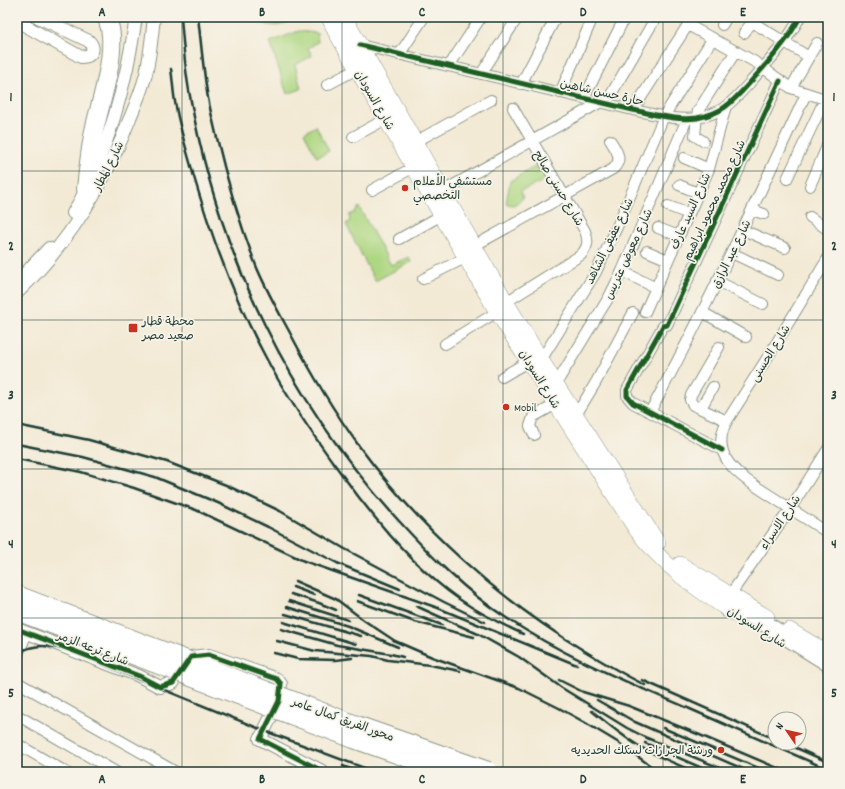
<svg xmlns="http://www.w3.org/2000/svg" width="845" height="789" viewBox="0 0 845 789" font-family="Dekko,'Playpen Sans Arabic',sans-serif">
<rect width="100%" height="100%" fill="#f7f3e8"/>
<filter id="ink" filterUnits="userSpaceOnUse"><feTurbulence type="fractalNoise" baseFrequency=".025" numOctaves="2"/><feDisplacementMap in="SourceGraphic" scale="8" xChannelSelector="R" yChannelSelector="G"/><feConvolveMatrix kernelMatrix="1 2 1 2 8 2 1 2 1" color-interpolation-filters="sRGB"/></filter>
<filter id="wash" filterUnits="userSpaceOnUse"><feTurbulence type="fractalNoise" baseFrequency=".012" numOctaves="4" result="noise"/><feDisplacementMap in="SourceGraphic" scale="16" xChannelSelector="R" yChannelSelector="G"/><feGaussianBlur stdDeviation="0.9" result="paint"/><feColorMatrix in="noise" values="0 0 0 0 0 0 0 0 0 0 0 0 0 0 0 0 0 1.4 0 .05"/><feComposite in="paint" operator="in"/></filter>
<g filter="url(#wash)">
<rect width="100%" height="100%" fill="#f3ead5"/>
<path fill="#aed782" stroke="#668a5b" d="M253,17H298C276,28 276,28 253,20Z
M299,31L317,33L318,42L308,48L312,56L295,65L301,89L287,94L270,42Z
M316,126L329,151L317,157L304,133Z
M536,166L544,169L546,177L541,182L521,191L523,198L514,205L506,204L510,181Z
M359,207L391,265L409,257L411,262L375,281L346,224L350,221L349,215L354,213Z"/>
</g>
<g filter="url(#ink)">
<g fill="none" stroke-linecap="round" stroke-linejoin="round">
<g stroke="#899484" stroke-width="12">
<path id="minor" d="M752,17V22L809,57
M688,25L755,62L791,88L828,100
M722,25L727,17
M744,33L752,22
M360,45L633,110C654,114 676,121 697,118C707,116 717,113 725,107C736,99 745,88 754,78C771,59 788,40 800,17
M399,55L424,17
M449,66L481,17
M481,74L518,17
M521,84L556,17
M327,85L357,69
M791,88L817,43
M560,93L593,17
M584,98L625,17
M606,103L656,17
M633,110L693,17
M353,137L386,119
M703,141L695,136L697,115L698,111L736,51
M415,142L491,100
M684,158L709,169
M787,179L825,99
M679,185L698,193
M810,186L828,144
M372,190L414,167
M443,191L601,102
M668,206L689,214
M752,210L764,214
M810,217L828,230
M658,228L679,236
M743,230L785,248
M399,239L442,215
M474,246L613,169C624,159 616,150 610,140
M647,251L668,260
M732,253L778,275
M828,258L769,355L727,421C706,460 747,480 774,498C792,510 810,521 828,533
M622,271L656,288
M423,279L465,258
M717,281L763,304
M506,302L581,255C588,247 589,241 585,231L513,108
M645,312L709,169L726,106
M702,312L746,337
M445,344L497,312
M719,347L691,395L690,400L693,405L727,421
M541,360L596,272L617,227L664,116L713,38
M502,377L529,361
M556,384L609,297L622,271L687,119
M701,408L713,387
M650,412C707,308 756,201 806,94
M576,415L596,382L633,313
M534,435L530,426L533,417L556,404
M722,450L633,403L627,396V390L663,326L667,325L780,81
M730,595L790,509L828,449
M17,682L176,772
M17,715L116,772
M17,744L66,772"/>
</g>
<g stroke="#899484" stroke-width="14">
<path id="tertiary" d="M17,21L81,57C92,57 96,49 89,41L38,17
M73,213C107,156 127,82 136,17
M17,282L49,248
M17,293C68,244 105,184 130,118C136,104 142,89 146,74C150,56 152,36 154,17
M17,629L139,676L160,687L173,683L191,657L209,655L277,679L281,684L279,701L260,739L324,772
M17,654L26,633"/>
</g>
<g stroke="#899484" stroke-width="16">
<path id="primary" d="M329,17L335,31L497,312L635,528C662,565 698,591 737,615
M344,17L506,302L556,384L658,543
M680,564L767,617
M789,630L828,653"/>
</g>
<g stroke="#899484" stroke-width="18">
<path id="trunk" d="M727,609L745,613L756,618L828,663"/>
</g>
<g stroke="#899484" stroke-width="20">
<path id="motorway" d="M86,189C88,170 90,151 94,131C100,102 121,44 106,17"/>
</g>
<use href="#minor" stroke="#fff" stroke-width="10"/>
<use href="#tertiary" stroke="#fff" stroke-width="12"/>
<use href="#primary" stroke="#fff" stroke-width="15"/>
<use href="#trunk" stroke="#fff" stroke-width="16"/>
<use href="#motorway" stroke="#fff" stroke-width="18"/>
<path stroke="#1f3d34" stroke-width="2.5" d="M181,17C183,44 185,70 190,96C219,256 289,401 399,521C430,555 465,591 505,617C563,656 627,682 690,709C736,729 782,749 827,769
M198,17C201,42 203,67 207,92C209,106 213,120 216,134C226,177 239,221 255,263C264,286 277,309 289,331C310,371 333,410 359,446C419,527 497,598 583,650C603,662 624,675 645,685
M171,69C173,81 173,94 176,107C180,130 188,154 194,177C212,238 234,298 264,354C286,397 314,437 343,476C375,520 414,568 459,599C479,613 501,624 523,634
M17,425L89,440L167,462L226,485L280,511L345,549L444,602L485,622
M17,444L83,457L155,477L218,503L268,527L337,563L400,589
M17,459L81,472L134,488L196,510L304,561L438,608L577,665
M295,581L336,599L365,621L395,641L432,657L519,688L559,708L584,722L619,743L659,772
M293,587L314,595
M291,594L319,603L336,610
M359,595L442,625
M289,601L348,620
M357,601L415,622L474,637
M416,606L478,634L519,657L562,688L627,728L647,738L730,772
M287,607L348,626L398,647
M285,614L361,636
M283,622L356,644
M281,629L337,645L391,654L403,657
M277,641L315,651L372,656L388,660L430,665L460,671
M17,653C36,643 49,645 69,651L265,731L375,772
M274,653L298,659L336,660L352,658
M559,680L583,692L629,706L695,733L787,772
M642,680L775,739
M597,700L635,722L750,772
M592,711C607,723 622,736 639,746C656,756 676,764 695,772
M663,728L768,772
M645,743L711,772
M785,743L828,762
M343,766L358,772"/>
<g stroke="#899484" stroke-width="20" stroke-linecap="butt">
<path id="motorway-bridge" d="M17,595L359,726L488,771
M17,611L354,739L448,772"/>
</g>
<use href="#motorway-bridge" stroke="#fff" stroke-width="18"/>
<g stroke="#f7f3e8" stroke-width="8">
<path id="cycleway" d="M360,45L633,110C654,114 676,121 697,118C707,116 717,113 725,107C736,99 745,88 754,78C771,59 788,40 800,17
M722,450L633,403L627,396V390L663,326L667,325L780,81
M17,629L139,676L160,687L173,683L191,657L209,655L277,679L281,684L279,701L260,739L324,772"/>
</g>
<use href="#cycleway" stroke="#1b5e20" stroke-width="5"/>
</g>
</g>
<path fill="none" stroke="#1f3d34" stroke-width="1" stroke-opacity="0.55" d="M182,17V772M342,17V772M503,17V772M663,17V772M17,171H828M17,320H828M17,469H828M17,618H828"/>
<g fill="#c8321e" stroke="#f7f3e8" stroke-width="1.5">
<circle cx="405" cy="188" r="4"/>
<rect x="128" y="323" width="10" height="10" rx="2"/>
<circle cx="506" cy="407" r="4"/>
<circle cx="721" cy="750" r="4"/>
</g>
<g text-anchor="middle" stroke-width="3.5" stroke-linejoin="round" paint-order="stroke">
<g font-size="12" fill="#1f3d34" stroke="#f7f3e8">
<text transform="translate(602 92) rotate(13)" y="4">حارة حسن شاهين</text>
<text transform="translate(375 100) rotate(60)" y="4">شارع السودان</text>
<text transform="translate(108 166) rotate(-63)" y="4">شارع المطار</text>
<text transform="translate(559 188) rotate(59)" y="4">شارع حسنى صالح</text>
<text transform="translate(714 200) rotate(-65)" y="4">شارع محمد محمود ابراهيم</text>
<text transform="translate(690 211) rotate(-66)" y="4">شارع السيد عارف</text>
<text transform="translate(609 241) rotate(-64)" y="4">شارع عفيفى الشاهد</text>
<text transform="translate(628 254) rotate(-65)" y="4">شارع معوض عتريس</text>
<text transform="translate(731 254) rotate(-64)" y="4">شارع عبد الرازق</text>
<text transform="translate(770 353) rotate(-58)" y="4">شارع الحسنى</text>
<text transform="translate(540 379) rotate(58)" y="4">شارع السودان</text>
<text transform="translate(780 522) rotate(-56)" y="4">شارع الاسراء</text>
<text transform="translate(757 627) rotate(32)" y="4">شارع السودان</text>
<text transform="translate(93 648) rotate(21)" y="4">شارع ترعه الزمر</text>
<text transform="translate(343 719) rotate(20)" y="4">محور الفريق كمال عامر</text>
</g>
<g font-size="12" fill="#1f3d34" stroke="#f7f3e8" text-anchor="start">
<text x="413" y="185">مستشفي الأعلام<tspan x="413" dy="14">التخصصي</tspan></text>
<text x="142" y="325">محطة قطار<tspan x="142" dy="14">صعيد مصر</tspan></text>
<text x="514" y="411">Mobil</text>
<text x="713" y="754" text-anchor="end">ورشة الجرارات لسكك الحديديه</text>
</g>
</g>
<rect width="845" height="789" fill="none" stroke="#f7f3e8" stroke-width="44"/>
<g transform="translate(787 731) rotate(304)"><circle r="19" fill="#f7f3e8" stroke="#a1aaa0"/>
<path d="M0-3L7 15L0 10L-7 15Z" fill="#c8321e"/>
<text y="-6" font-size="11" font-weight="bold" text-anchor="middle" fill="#1f3d34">N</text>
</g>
<rect x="22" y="22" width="801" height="745" fill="none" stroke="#1f3d34" stroke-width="1.5"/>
<g font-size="13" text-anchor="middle" font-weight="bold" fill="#1f3d34">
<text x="102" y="16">A</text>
<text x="262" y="16">B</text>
<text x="422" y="16">C</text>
<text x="583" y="16">D</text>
<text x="743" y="16">E</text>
<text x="11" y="101">1</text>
<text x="834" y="101">1</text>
<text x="11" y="250">2</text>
<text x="834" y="250">2</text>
<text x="11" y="399">3</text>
<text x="834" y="399">3</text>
<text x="11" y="548">4</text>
<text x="834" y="548">4</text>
<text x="11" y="697">5</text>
<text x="834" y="697">5</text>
<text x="102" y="783">A</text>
<text x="262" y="783">B</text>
<text x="422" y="783">C</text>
<text x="583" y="783">D</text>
<text x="743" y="783">E</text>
</g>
</svg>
